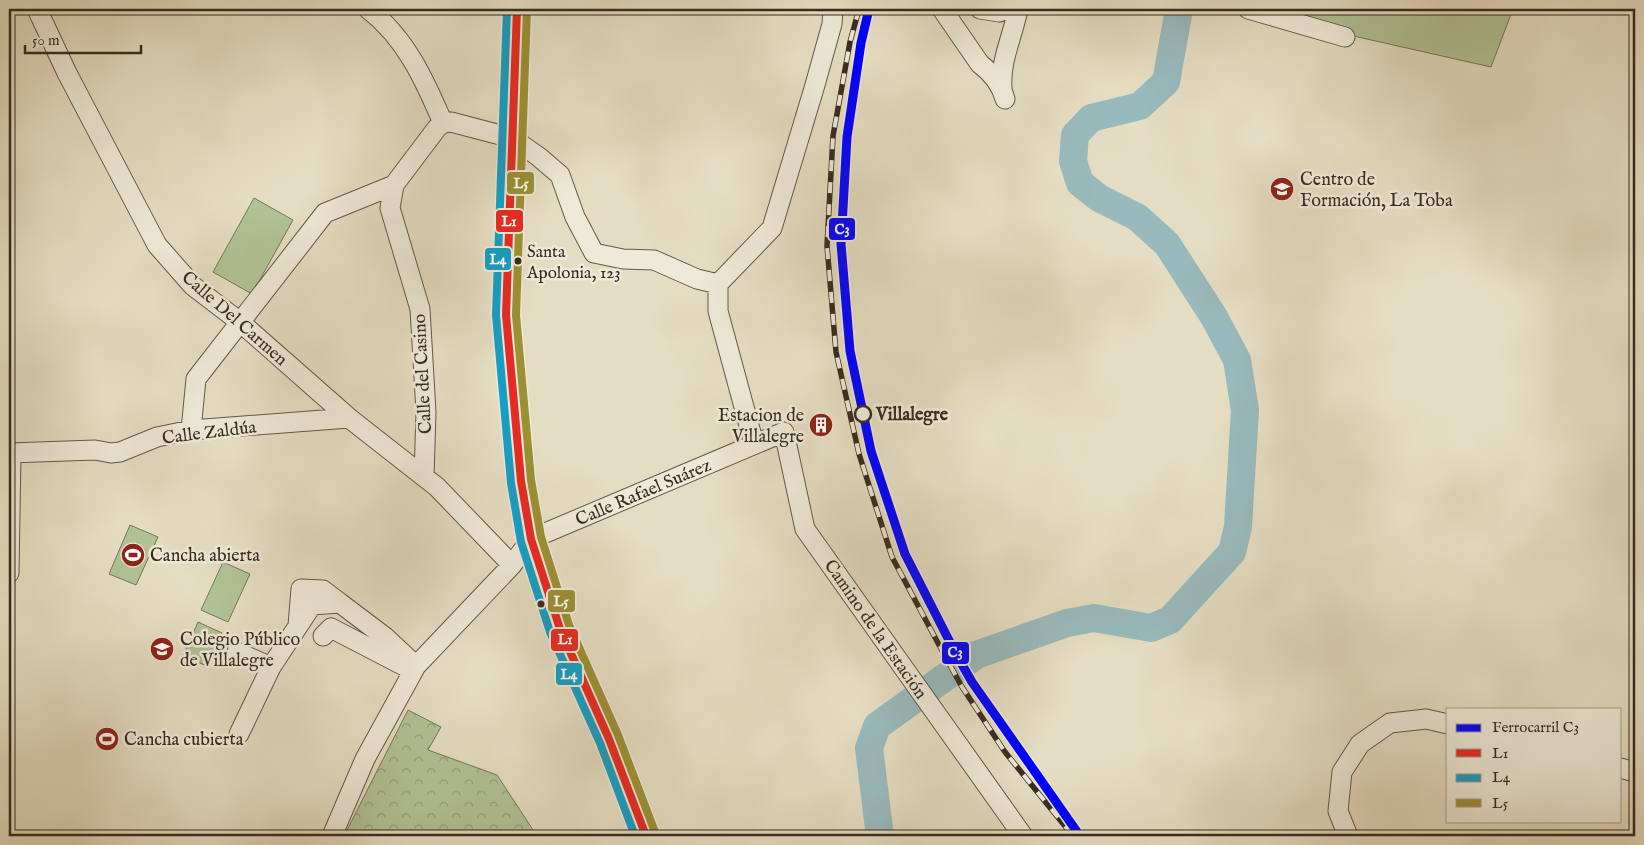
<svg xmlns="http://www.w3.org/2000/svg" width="1644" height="845" viewBox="0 0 1644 845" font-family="'IM FELL English',serif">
<defs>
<pattern id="park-crowns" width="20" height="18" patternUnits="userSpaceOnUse" patternTransform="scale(1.25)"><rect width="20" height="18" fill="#b1c296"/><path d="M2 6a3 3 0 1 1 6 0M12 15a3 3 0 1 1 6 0" fill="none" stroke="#919e7a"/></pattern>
</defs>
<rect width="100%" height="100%" fill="#e5ddc3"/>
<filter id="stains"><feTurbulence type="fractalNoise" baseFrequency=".004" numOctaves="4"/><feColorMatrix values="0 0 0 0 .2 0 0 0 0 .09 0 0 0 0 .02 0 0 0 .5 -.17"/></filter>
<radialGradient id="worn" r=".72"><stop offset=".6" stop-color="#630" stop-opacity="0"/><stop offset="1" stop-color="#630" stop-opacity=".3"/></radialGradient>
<path fill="url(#park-crowns)" stroke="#74775a" d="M408,710L441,727L428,750L497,775L537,836H344Z"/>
<path fill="#b1c296" stroke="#74775a" d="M1248,9H1513L1491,67L1318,28Z
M254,198L293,220L252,294L213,272Z
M130,525L158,537L136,585L109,574Z
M223,562L250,574L228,622L201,610Z
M198,622L222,633L207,666L183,656Z"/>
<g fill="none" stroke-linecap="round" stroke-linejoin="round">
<path stroke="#99babd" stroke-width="28" d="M880,836L869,748L877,726L976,655L1067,623L1094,618L1151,628L1170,620L1232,552L1238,527L1245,410L1237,360L1214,317L1167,244L1137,217L1099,198L1080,183L1073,161L1075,135L1091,118L1140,106L1166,82L1179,9"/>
<g stroke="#625848" stroke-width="21">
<path id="street" d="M37,9L67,73L157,245L193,286L240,322L349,418L437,487L512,565
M368,9C406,38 425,81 443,123
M942,9L980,64C992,73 1001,84 1005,99
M980,9L999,12L1006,9
M1248,9L1345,37
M1002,88C1000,60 1013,36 1018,9
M394,185L390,208L420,309L426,412L424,477
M191,430L196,379L325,213L394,185L437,128L443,123L451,122L512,138L539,157L560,175L575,217L594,253L623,259L654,260L697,279L718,284
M754,444L718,311V284L772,228L815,85L832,24L833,9
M9,453L95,450L111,453L120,452L157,437L191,430L349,418
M9,573L11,454
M298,625L301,589L323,590L340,603
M323,636L331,628L412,670
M237,652L271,667
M239,734L271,667L312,605L340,603L385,637L416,666
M1620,768L1635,772
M332,836L365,759L416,666L512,565L531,539L784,432L805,529L1023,836
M1348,836L1338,811L1342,772L1360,744L1390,723L1426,719L1448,724"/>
</g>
<g stroke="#372c1f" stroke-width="29">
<path id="primary" d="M517,9L506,315L521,481L531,539L560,629L609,739L646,836"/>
</g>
<use href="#street" stroke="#eee9d8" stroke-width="19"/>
<use href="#primary" stroke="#e2be82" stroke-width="28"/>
<g stroke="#372c1f" stroke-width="5.5">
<path id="rail" d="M859,9L850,42L833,136L827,246L836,352L859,454L892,557L946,658L962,687L1005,752L1073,836"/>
</g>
<use href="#rail" stroke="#eee9d8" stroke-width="4" stroke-dasharray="11" stroke-linecap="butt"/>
<g stroke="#eee9d8" stroke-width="11">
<path id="bus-1" d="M517,9L506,315L521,481L531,539L560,629L609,739L646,836"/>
</g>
<g stroke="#eee9d8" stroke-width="11">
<path id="bus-2" d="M507,9L496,315L511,483L521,542L550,632L600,743L635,836"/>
</g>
<g stroke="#eee9d8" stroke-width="11">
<path id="bus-3" d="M527,9L516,315L531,480L541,537L569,625L618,735L655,832"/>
</g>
<use href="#bus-1" stroke="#e62b24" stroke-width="8"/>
<use href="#bus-2" stroke="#179ec4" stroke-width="8"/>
<use href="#bus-3" stroke="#9b9032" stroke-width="8"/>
<g stroke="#eee9d8" stroke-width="12">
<path id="rail-1" d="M869,9L861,43L847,137L841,244L850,351L871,451L905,554L956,654L972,682L1080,836"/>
</g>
<use href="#rail-1" stroke="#00f" stroke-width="9"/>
</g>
<defs>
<g id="school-disc" transform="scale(1.25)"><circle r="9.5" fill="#8f2418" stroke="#eee9d8"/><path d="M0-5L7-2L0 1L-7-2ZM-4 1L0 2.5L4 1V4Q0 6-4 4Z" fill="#fff"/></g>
<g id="building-disc" transform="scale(1.25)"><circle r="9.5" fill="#8f2418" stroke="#eee9d8"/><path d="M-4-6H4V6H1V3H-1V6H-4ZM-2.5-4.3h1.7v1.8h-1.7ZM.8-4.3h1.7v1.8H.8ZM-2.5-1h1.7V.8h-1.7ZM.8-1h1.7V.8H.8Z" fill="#fff"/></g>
<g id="stadium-disc" transform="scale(1.25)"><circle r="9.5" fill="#8f2418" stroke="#eee9d8"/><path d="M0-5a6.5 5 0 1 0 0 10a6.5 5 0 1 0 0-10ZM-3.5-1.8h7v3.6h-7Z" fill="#fff"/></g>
</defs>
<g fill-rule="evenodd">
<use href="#school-disc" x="1282" y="189"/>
<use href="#building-disc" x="821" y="425"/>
<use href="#stadium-disc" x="133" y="555"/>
<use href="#school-disc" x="162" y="649"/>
<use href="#stadium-disc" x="107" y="739"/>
</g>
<g fill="#372c1f" stroke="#eee9d8" stroke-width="2">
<circle cx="518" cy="261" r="4.5"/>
<circle cx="541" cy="604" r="4.5"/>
</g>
<circle fill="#eee9d8" stroke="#372c1f" stroke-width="2.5" cx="863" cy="414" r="8"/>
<g text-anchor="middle" stroke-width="5" stroke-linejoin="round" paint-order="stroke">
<g font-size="17" fill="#372c1f" stroke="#eee9d8" text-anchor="start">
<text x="527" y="257">Santa<tspan x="527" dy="21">Apolonia, 123</tspan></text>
</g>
<g font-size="18" fill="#372c1f" stroke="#eee9d8" text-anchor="start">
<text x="1300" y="185">Centro de<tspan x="1300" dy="21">Formación, La Toba</tspan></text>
<text x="804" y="421" text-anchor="end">Estacion de<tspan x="804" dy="21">Villalegre</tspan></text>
<text x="150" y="561">Cancha abierta</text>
<text x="180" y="645">Colegio Público<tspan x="180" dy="21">de Villalegre</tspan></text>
<text x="124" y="745">Cancha cubierta</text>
</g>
<g font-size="18" fill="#372c1f" stroke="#eee9d8">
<text transform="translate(235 318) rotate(41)" y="6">Calle Del Carmen</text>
<text transform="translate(422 374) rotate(-93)" y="6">Calle del Casino</text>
<text transform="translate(209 432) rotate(-7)" y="6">Calle Zaldúa</text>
<text transform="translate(643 492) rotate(-23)" y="6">Calle Rafael Suárez</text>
<text transform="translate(876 629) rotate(55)" y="6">Camino de la Estación</text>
</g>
<g font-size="18" font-weight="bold" fill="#372c1f" stroke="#eee9d8" text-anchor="start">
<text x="876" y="420">Villalegre</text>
</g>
</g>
<g stroke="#eee9d8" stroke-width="2">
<rect x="506" y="171" width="29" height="24" rx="5" fill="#9b9032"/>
<rect x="495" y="209" width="29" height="24" rx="5" fill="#e62b24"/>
<rect x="828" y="217" width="28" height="24" rx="5" fill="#00f"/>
<rect x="484" y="247" width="28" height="24" rx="5" fill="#179ec4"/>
<rect x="547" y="589" width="29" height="24" rx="5" fill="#9b9032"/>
<rect x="550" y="628" width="29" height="24" rx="5" fill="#e62b24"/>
<rect x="941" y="641" width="29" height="24" rx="5" fill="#00f"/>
<rect x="555" y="662" width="28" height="24" rx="5" fill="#179ec4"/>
</g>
<g font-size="14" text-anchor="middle" font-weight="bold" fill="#fff">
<text x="521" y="188">L5</text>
<text x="509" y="226">L1</text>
<text x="842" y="234">C3</text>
<text x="498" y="264">L4</text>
<text x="561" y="606">L5</text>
<text x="565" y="644">L1</text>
<text x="955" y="657">C3</text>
<text x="569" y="679">L4</text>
</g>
<rect width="1644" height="845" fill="none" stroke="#e5ddc3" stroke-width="30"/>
<rect x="10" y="10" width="1624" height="825" fill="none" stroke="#372c1f" stroke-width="2.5"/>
<rect x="15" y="15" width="1614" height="815" fill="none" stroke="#372c1f"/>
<rect x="1446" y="708" width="175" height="115" fill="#eee9d8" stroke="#a59d8e"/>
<rect x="1456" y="724" width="25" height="8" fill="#0000ff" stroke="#a59d8e"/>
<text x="1492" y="732" font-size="15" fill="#372c1f">Ferrocarril C3</text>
<rect x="1456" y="749" width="25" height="8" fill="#e62b24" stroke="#a59d8e"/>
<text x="1492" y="758" font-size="15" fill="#372c1f">L1</text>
<rect x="1456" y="774" width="25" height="8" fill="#179ec4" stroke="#a59d8e"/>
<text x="1492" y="782" font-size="15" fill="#372c1f">L4</text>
<rect x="1456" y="799" width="25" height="8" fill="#9b9032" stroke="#a59d8e"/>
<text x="1492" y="808" font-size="15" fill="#372c1f">L5</text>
<path d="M25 45v8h116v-8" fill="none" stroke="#372c1f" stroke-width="2.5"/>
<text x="32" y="45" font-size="15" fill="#372c1f" stroke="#eee9d8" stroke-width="4" paint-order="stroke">50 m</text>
<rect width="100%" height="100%" filter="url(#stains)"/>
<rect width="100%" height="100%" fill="url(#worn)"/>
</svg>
